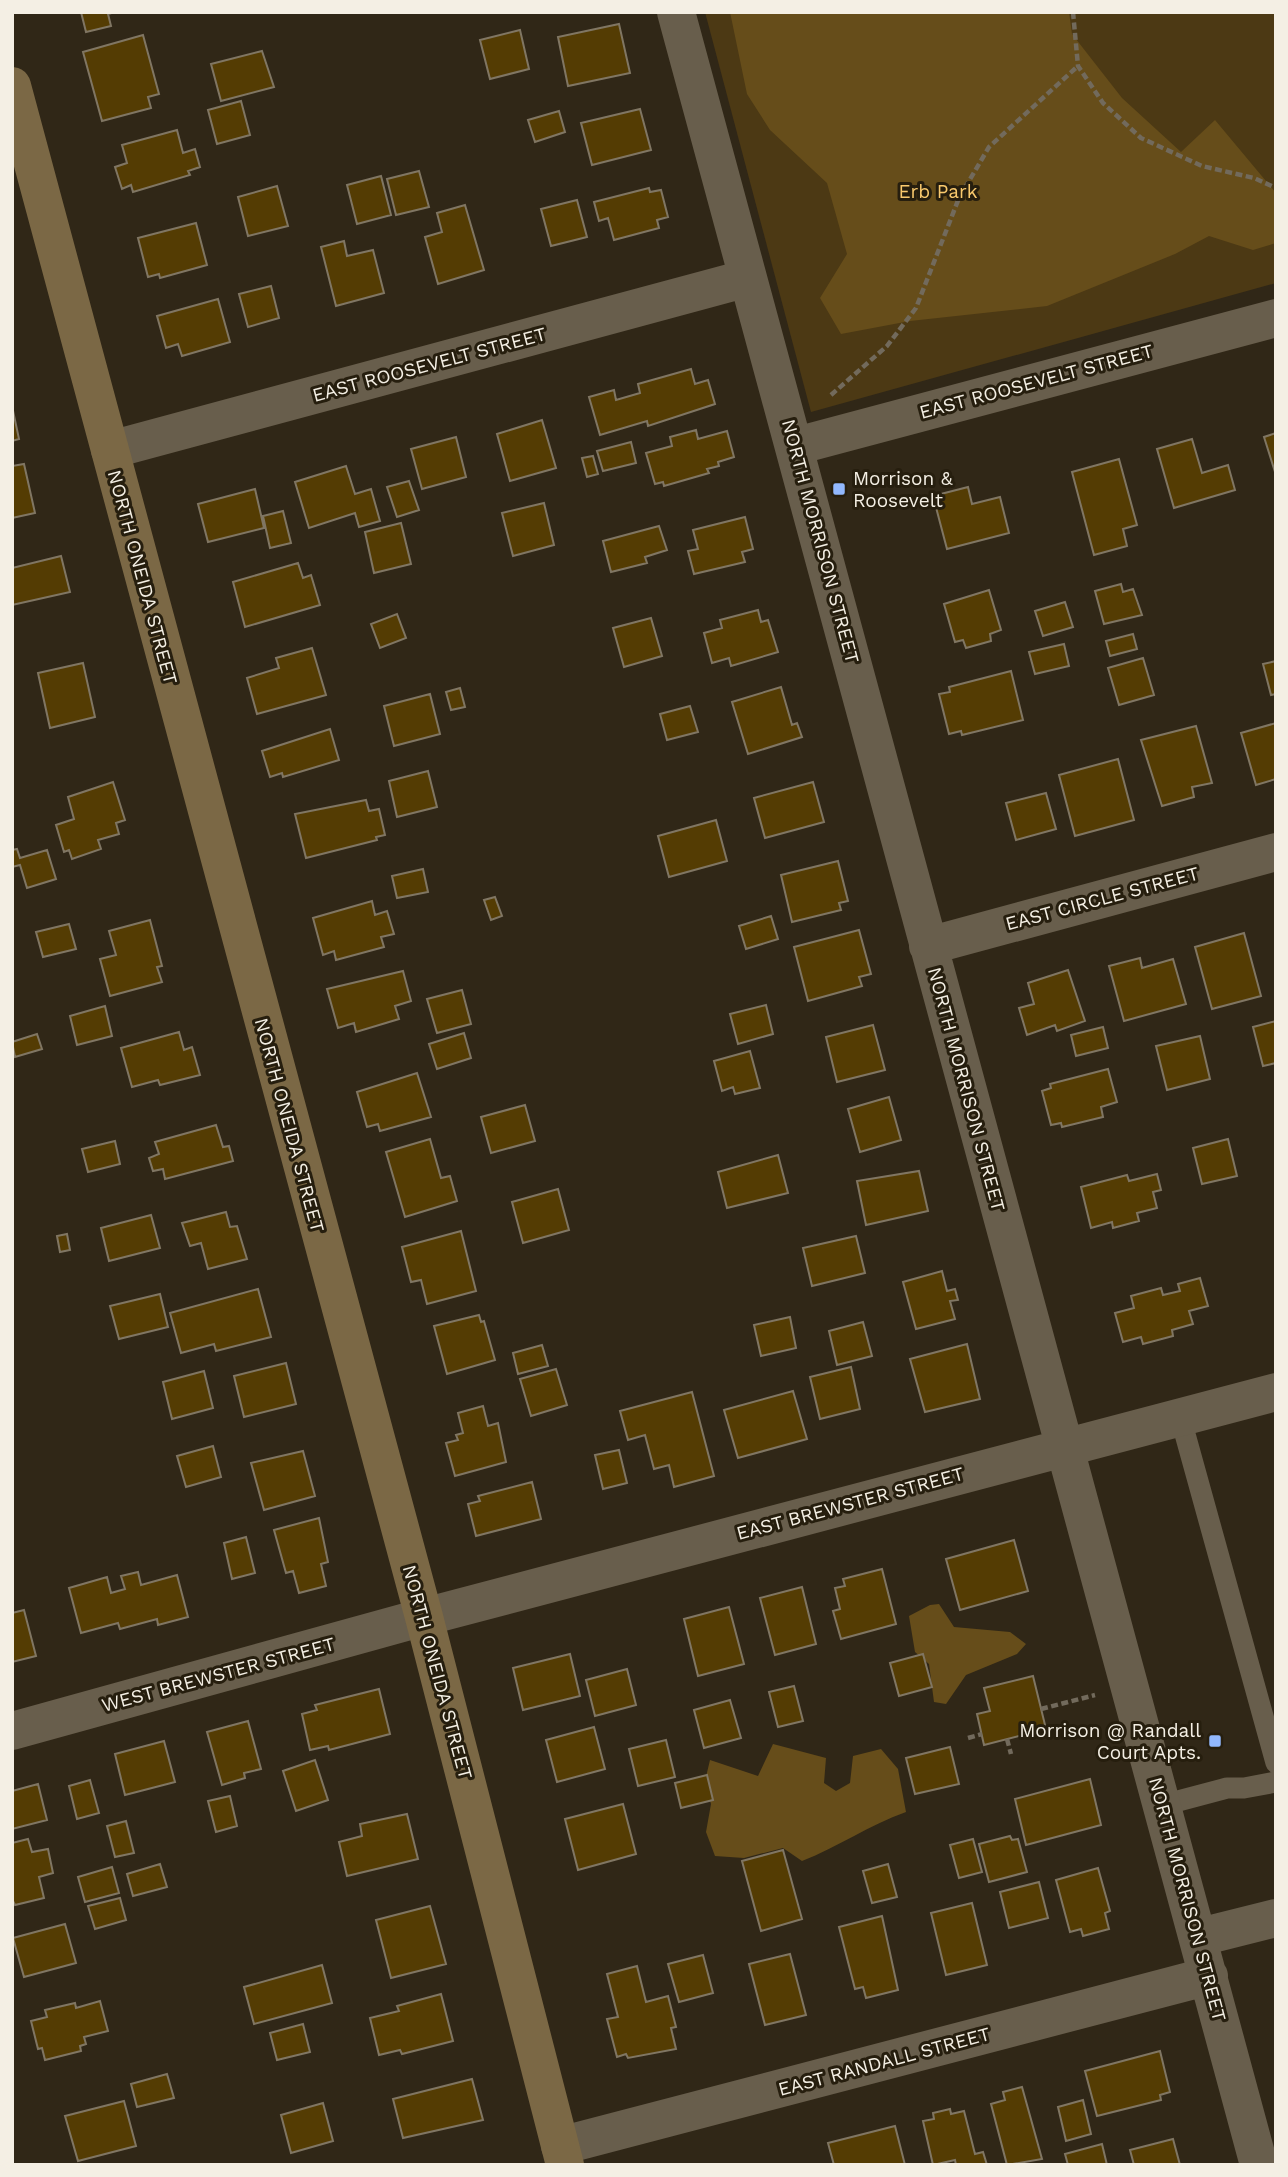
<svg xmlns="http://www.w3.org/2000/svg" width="1288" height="2177" viewBox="0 0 1288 2177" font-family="'Work Sans',sans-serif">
<rect width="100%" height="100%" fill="#302717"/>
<path fill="#4c3914" d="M705,12H1276V283L811,412Z"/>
<path fill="#664d1a" d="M730,12H1069L1072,34L1122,98L1181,152L1215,120L1276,193V243L1253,250L1209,236L1175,254L1047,306L910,321L841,334L820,298L847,254L827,183L770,130L747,94Z
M939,1604L954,1627L1010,1632L1026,1644L1017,1654L966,1675L946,1704L934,1702L929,1664L915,1652L909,1616L930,1605Z
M773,1744L826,1758L824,1783L836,1791L850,1783L853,1756L881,1749L898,1769L906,1812C869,1825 838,1847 802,1861L783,1848L744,1858L715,1856L706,1832L711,1804L705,1781L710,1760L758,1776Z"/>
<path fill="#543c03" stroke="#807663" stroke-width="2" d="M81,12H115L108,14L111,26L86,32Z
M619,24L630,73L568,86L558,37Z
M520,30L529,69L490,79L480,40Z
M143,35L159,94L148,97L151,108L102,121L83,52Z
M262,51L274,87L221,101L211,64Z
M241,101L250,135L217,144L208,110Z
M640,109L651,150L592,165L581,123Z
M559,111L565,132L535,142L528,120Z
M177,130L183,153L195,149L200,167L188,171L190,175L133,192L131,185L122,189L115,167L127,163L122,145Z
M419,171L429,207L396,215L387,179Z
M381,176L391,215L357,224L347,185Z
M277,186L288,226L248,236L238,197Z
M649,188L650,192L661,190L668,217L657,220L659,228L614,240L608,218L599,221L594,202Z
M577,200L587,237L551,246L541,209Z
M465,205L484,270L438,284L425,237L442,232L437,213Z
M196,223L207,265L160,278L159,274L148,277L138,238Z
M344,241L347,256L373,250L384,293L336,306L321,247Z
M271,286L279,318L248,327L239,294Z
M218,299L230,342L182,356L178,344L166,348L157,316Z
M691,369L695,384L708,380L715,404L648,426L647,421L600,435L589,397L614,390L616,400L640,393L638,384Z
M12,406L19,439L12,441Z
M542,420L556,468L510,481L497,434Z
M696,430L698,439L727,431L734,457L718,462L719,466L707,469L709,473L664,486L663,482L655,484L646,453L672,446L670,437Z
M1276,433V471L1275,472L1264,437Z
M456,437L466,477L422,489L411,449Z
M1192,439L1202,473L1228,465L1235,490L1174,508L1157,449Z
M631,442L636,463L603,471L597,451Z
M593,456L598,474L587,477L582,458Z
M1119,459L1137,525L1123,529L1127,546L1094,555L1072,472Z
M24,464L35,513L12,518V466Z
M346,466L355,494L371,489L380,521L359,527L355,513L309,528L295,482Z
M409,481L419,510L397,517L387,487Z
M968,487L972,504L1000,497L1009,533L947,549L933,496Z
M255,489L264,528L208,542L198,504Z
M544,503L554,545L513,556L502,513Z
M283,511L291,543L270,548L263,516Z
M745,517L753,549L742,552L745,562L694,574L688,551L698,549L693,530Z
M401,523L411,564L374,573L365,532Z
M659,526L667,550L645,557L647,563L611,572L603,541Z
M61,556L70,592L12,605V568Z
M298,563L303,578L311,575L320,605L245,627L233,582Z
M1121,584L1123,592L1133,589L1142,615L1104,624L1095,591Z
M989,590L1001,630L990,634L991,641L966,648L963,640L955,642L944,604Z
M1065,602L1073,627L1043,636L1035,611Z
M758,610L761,622L768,620L778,652L731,666L729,658L712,663L704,633L722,628L720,620Z
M397,614L406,638L380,648L371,624Z
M651,618L662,656L624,667L613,628Z
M1133,634L1137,649L1110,656L1106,641Z
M1064,644L1069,666L1035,674L1029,652Z
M312,648L326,695L257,714L247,678L279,668L276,658Z
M1143,658L1154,695L1119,705L1108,668Z
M1276,661V694L1271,695L1263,664Z
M83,663L95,717L50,728L38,673Z
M1011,671L1023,720L962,735L961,731L949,734L939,694L950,692L949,687Z
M781,687L792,725L797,723L802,737L748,754L732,702Z
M460,688L465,707L451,710L446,692Z
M430,694L440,734L394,746L384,706Z
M690,706L698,732L667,740L660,714Z
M1276,723V779L1256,785L1241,733Z
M1196,726L1212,783L1192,787L1194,797L1162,806L1141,740Z
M330,729L339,760L283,777L282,773L270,777L262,751Z
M1118,759L1134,820L1075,836L1059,775Z
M428,771L437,807L397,817L389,781Z
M113,782L125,820L116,823L119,834L98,840L101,849L72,859L69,850L64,852L56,825L74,819L68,797Z
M813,782L824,822L765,838L754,798Z
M1046,793L1056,829L1016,840L1006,803Z
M366,800L369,811L379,809L385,835L376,837L377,840L306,858L295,814Z
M716,820L727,861L669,877L658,836Z
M17,849L20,858L47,850L56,879L27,888L20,865L12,867V850Z
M838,861L848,901L839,903L841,910L792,922L781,875Z
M423,869L428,892L397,898L392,876Z
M495,897L502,916L491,920L484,900Z
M372,901L375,915L387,911L394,934L381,937L384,947L336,960L334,951L323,955L313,918Z
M771,916L778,939L746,949L739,926Z
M150,920L162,966L157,967L162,982L110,996L100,959L116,955L109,931Z
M69,924L76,949L43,957L36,932Z
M859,930L871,974L859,977L862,986L808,1001L794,947Z
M1244,933L1261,996L1212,1009L1195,947Z
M1140,958L1142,968L1173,959L1186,1004L1124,1021L1109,966Z
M1068,970L1085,1021L1057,1031L1055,1025L1027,1035L1019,1008L1034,1004L1028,983Z
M403,971L411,1001L395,1006L399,1019L356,1032L354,1023L338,1028L327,989Z
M462,990L471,1024L437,1033L427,999Z
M766,1005L773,1034L738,1044L730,1014Z
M105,1006L112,1036L77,1045L70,1016Z
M1276,1021V1063L1263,1066L1253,1027Z
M873,1025L885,1070L837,1082L826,1037Z
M1103,1027L1108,1048L1076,1056L1071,1035Z
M179,1032L184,1050L192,1047L200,1075L160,1085L158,1080L132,1087L121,1048Z
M464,1033L471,1058L437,1069L429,1044Z
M37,1034L42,1049L15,1057L12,1042Z
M1200,1036L1210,1079L1167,1090L1156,1046Z
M750,1051L760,1088L735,1094L733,1087L722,1091L714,1061Z
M1108,1069L1117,1102L1101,1107L1103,1117L1062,1127L1061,1123L1051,1125L1042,1091L1051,1088L1050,1084Z
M417,1073L431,1117L380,1131L378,1124L367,1127L357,1092Z
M889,1097L901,1140L860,1152L848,1109Z
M525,1105L535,1141L491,1153L481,1117Z
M216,1125L223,1147L229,1146L233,1161L165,1179L163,1169L153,1171L149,1158L159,1154L155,1142Z
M430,1139L441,1178L450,1176L457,1201L405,1217L386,1152Z
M1228,1139L1237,1176L1202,1184L1193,1148Z
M115,1141L120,1164L88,1172L82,1149Z
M778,1155L788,1193L727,1208L718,1172Z
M919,1171L928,1211L866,1225L857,1181Z
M1157,1174L1161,1190L1153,1192L1157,1208L1137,1213L1139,1221L1113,1228L1112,1222L1091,1228L1081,1187L1127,1175L1129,1181Z
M558,1189L569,1230L523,1243L512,1202Z
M226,1212L230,1227L237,1226L247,1259L208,1269L201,1243L190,1246L182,1223Z
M151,1215L160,1248L109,1261L101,1228Z
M461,1231L476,1291L427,1304L421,1280L411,1282L402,1247Z
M67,1234L70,1250L60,1252L57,1236Z
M856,1236L865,1273L812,1286L803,1248Z
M942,1271L947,1291L955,1289L958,1300L950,1301L955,1319L916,1329L903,1282Z
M1200,1278L1208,1306L1189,1311L1193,1324L1172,1330L1173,1336L1143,1344L1141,1337L1123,1342L1115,1313L1134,1308L1131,1296L1161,1288L1163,1295L1180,1291L1178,1284Z
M258,1289L271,1337L216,1351L214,1344L181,1353L170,1313Z
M160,1294L168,1327L119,1339L110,1306Z
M479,1315L481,1322L484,1321L495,1360L447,1374L434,1326Z
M790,1317L796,1348L761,1356L754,1325Z
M863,1322L872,1356L837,1365L829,1331Z
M967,1344L980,1399L925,1412L910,1359Z
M542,1345L548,1366L518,1374L513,1353Z
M286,1363L296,1404L244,1417L234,1376Z
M851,1367L860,1409L820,1419L810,1377Z
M556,1369L567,1405L531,1416L520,1379Z
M204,1371L213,1408L172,1419L163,1382Z
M793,1391L807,1439L738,1458L724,1410Z
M692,1392L714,1476L674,1487L669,1465L654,1469L645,1435L628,1440L620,1411Z
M483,1406L488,1426L498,1423L506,1462L455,1476L446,1443L458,1440L456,1435L463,1433L458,1413Z
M213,1446L221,1477L186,1487L177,1456Z
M619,1450L627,1483L603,1489L595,1455Z
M303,1451L315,1496L264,1510L251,1463Z
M532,1482L541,1519L476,1536L468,1504L480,1501L478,1496Z
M319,1518L328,1562L321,1564L326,1586L299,1593L293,1571L286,1573L274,1530Z
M246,1537L255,1573L232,1579L224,1543Z
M1014,1540L1028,1591L960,1610L946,1559Z
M882,1569L896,1624L841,1639L833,1611L840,1609L835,1588L845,1586L843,1579Z
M138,1572L141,1585L177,1575L188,1617L158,1625L157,1619L120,1629L118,1623L81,1633L69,1588L107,1577L111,1593L125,1589L121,1576Z
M802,1587L816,1644L775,1655L760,1598Z
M729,1607L744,1664L698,1676L684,1619Z
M24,1610L36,1656L12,1662V1613Z
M570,1654L580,1696L523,1710L513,1668Z
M923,1654L932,1687L899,1696L890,1663Z
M627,1669L636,1705L595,1716L586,1680Z
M1033,1676L1046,1729L984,1745L977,1714L990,1711L984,1688Z
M794,1686L803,1721L778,1727L769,1692Z
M379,1689L390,1734L329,1750L328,1746L310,1750L302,1714L317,1710L315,1705Z
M730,1700L741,1738L704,1748L694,1710Z
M248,1721L261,1769L244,1773L245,1778L222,1785L207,1732Z
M594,1727L605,1769L557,1782L546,1740Z
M666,1740L675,1777L638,1786L629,1749Z
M164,1741L175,1782L125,1795L115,1754Z
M950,1747L959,1784L915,1794L906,1758Z
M315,1760L328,1800L296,1811L283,1771Z
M707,1775L713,1800L681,1808L675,1783Z
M1090,1779L1101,1825L1026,1845L1015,1799Z
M90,1780L99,1813L77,1819L69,1786Z
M38,1784L47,1820L12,1829V1791Z
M230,1796L237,1826L216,1832L208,1801Z
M623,1804L636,1854L578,1870L565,1819Z
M407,1814L418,1859L347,1876L339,1842L362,1836L360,1824Z
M126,1821L134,1853L115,1857L107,1826Z
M1010,1836L1012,1840L1018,1839L1027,1872L989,1882L979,1844Z
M28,1839L32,1852L48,1849L53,1873L39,1877L44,1898L15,1905L12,1899V1843Z
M973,1839L982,1872L959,1878L950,1845Z
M783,1850L802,1919L761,1931L742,1861Z
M160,1864L167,1887L133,1896L127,1874Z
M888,1864L897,1897L872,1903L863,1871Z
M112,1867L119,1893L85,1902L78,1877Z
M1098,1868L1110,1911L1105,1913L1109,1929L1083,1936L1081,1929L1070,1932L1056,1880Z
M1039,1882L1048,1918L1009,1928L1000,1892Z
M120,1898L126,1920L95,1929L88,1906Z
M972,1903L987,1965L946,1975L931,1913Z
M430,1906L446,1964L391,1978L376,1920Z
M882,1916L898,1990L866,1998L863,1987L855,1989L839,1927Z
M65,1924L76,1963L24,1977L13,1938Z
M790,1954L806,2015L765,2025L749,1964Z
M703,1955L713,1993L679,2002L668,1964Z
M322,1965L332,2003L254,2024L244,1987Z
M637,1966L646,2002L668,1996L676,2027L671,2028L676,2049L628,2058L626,2054L617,2057L607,2019L618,2017L607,1974Z
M441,1994L453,2041L402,2054L400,2050L379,2055L370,2018L399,2011L397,2006Z
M100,2001L108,2031L84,2037L86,2044L80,2046L81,2051L45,2060L42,2048L38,2049L31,2021L47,2017L45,2010L75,2003L76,2008Z
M303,2024L310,2052L277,2060L270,2033Z
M1160,2051L1170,2092L1160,2095L1161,2100L1097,2116L1085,2071Z
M167,2074L174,2098L137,2107L131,2084Z
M472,2079L483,2120L403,2138L393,2099Z
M1022,2087L1042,2159L1007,2165L991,2104L1005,2100L1003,2092Z
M1083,2100L1091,2134L1066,2141L1058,2107Z
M124,2101L136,2146L78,2161L65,2116Z
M323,2103L333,2141L291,2153L281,2115Z
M950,2109L951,2114L964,2111L975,2154L983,2152L987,2165H956L955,2160L933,2165L923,2121L934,2119L933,2113Z
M895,2126L905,2165H834L828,2143Z
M1173,2139L1180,2165H1134L1130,2150Z
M1102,2144L1107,2165H1068L1065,2154Z"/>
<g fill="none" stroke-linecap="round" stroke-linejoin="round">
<path stroke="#726a5c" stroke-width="4.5" stroke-dasharray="7 3.5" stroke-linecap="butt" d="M1073,12L1078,66L1103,103L1141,138L1202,166L1254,178L1276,188
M831,395L887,346L916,308L959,198L989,147L1078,66
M1041,1709L1095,1695
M968,1738L982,1734
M1007,1739L1011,1754"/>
<path stroke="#685e4c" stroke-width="21" d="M1180,1416L1276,1763
M1163,1805L1227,1788H1244L1276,1782"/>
<path stroke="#685e4c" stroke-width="38" d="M676,12L1259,2165
M796,446L1276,318
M110,450L748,278
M928,946L1276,852
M12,1731L424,1617L1276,1392
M1200,1937L1276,1918
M560,2146L1209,1976"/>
<path stroke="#7b6845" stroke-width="38" d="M12,86L424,1617L565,2165"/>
</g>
<g fill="#92b8fd" stroke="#261e0e" stroke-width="2.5">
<rect x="832" y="482" width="14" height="14" rx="3.5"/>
<rect x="1208" y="1734" width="14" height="14" rx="3.5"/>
</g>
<g text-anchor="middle" stroke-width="6" stroke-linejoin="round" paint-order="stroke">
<g font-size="19" fill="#f9c96d" stroke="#261e0e">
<text x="938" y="198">Erb Park</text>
</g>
<g font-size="19" fill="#f4efe4" stroke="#261e0e">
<text transform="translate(429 364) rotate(-15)" y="7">EAST ROOSEVELT STREET</text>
<text transform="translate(1036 381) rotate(-15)" y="7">EAST ROOSEVELT STREET</text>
<text transform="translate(821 541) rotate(75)" y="7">NORTH MORRISON STREET</text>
<text transform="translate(143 577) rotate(75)" y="7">NORTH ONEIDA STREET</text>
<text transform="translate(1102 898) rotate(-15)" y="7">EAST CIRCLE STREET</text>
<text transform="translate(967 1089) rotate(75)" y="7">NORTH MORRISON STREET</text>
<text transform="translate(290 1125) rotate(75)" y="7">NORTH ONEIDA STREET</text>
<text transform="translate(850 1503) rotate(-15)" y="7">EAST BREWSTER STREET</text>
<text transform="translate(438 1672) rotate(75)" y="7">NORTH ONEIDA STREET</text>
<text transform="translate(218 1674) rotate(-15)" y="7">WEST BREWSTER STREET</text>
<text transform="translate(1188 1899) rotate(75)" y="7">NORTH MORRISON STREET</text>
<text transform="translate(884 2061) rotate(-15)" y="7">EAST RANDALL STREET</text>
</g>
<g font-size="19" fill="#f4efe4" stroke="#261e0e" text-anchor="start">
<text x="853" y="485">Morrison &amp;<tspan x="853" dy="22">Roosevelt</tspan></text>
<text x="1201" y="1737" text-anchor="end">Morrison @ Randall<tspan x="1201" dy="22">Court Apts.</tspan></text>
</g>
</g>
<rect width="1288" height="2177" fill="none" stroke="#f4efe4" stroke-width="28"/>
</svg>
